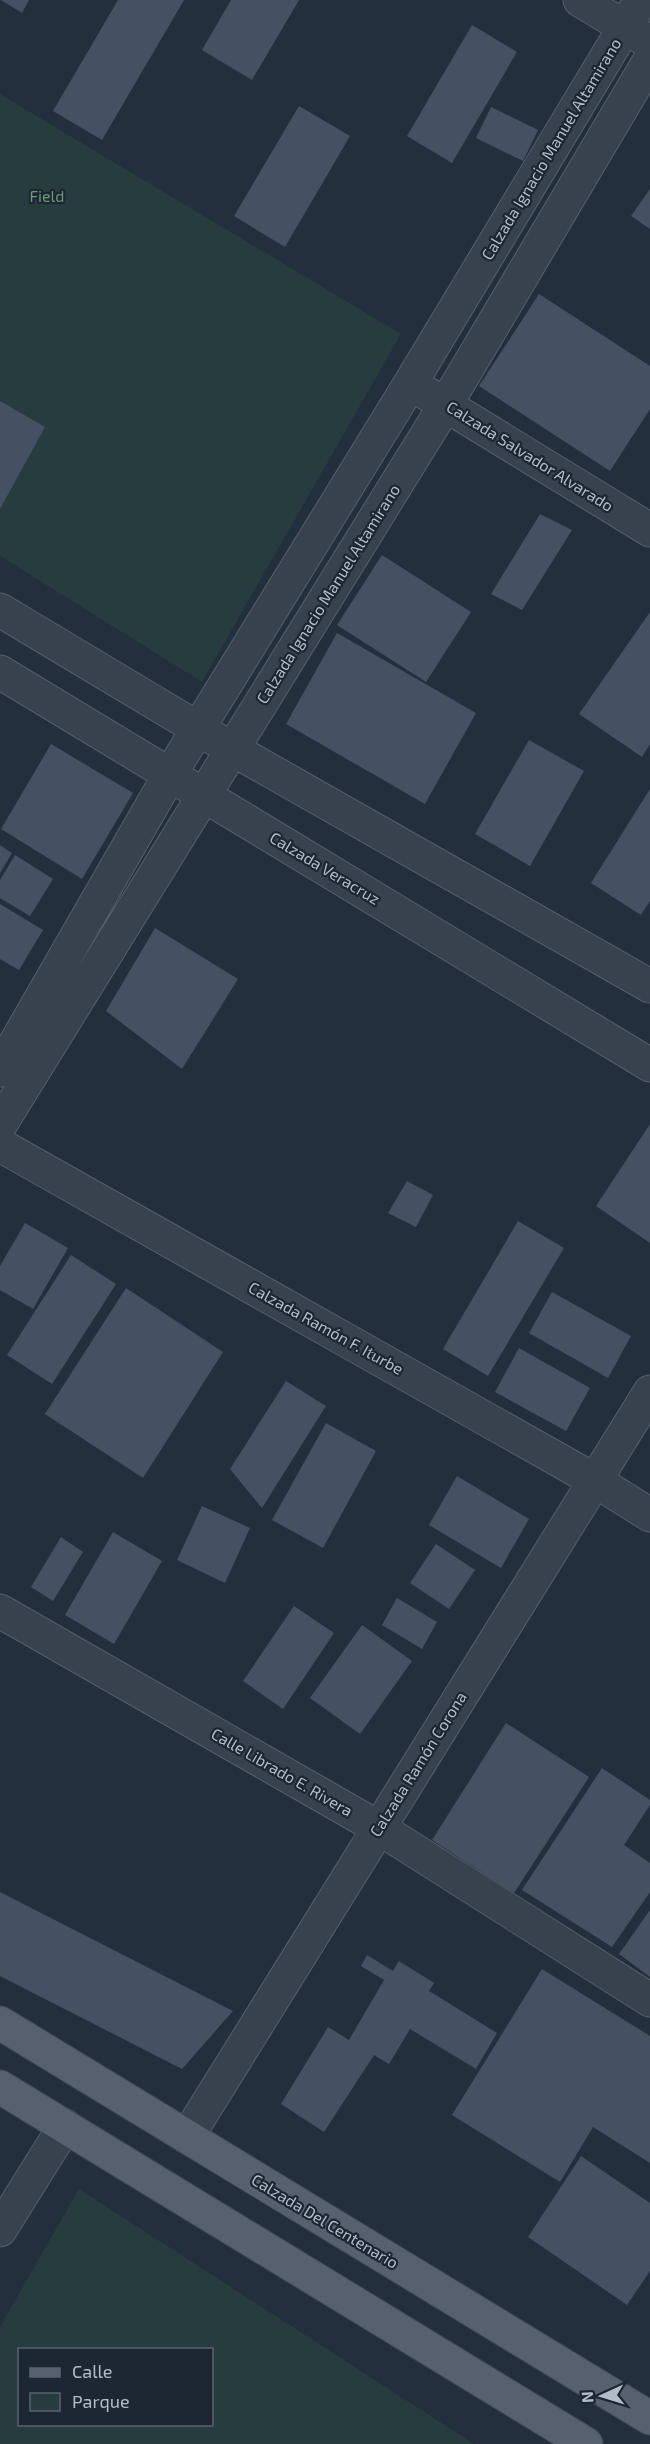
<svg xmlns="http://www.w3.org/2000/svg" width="650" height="2444" viewBox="0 0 650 2444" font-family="'Exo 2',sans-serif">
<rect width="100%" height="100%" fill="#242f3e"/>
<path fill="#263c3f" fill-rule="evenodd" d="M0,94L401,334L202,682L0,556Z
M79,2189L474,2444H0V2327ZM20,2350H212V2424H20Z"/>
<path fill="#455162" d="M1,0H29L22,13Z
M118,0H184L102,140L53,111Z
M231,0H299L252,80L202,50Z
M472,25L517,52L452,163L407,136Z
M299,106L350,136L285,247L234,216Z
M491,107L538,130L523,161L476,138Z
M650,189V229L631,216Z
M539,294L650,366V409L610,471L479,386Z
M0,401L45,427L0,509Z
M540,514L572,530L522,610L491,594Z
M382,555L471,612L426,682L337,625Z
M650,612V744L642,757L579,714Z
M337,633L476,713L425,804L286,724Z
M529,740L584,771L530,866L475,834Z
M51,744L133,793L82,879L1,829Z
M650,789V901L641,915L591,883Z
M0,845L12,853L0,873Z
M15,855L53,879L30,916L0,898V880Z
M0,904L43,930L19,970L0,959Z
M155,928L238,979L182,1069L106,1011Z
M650,1124V1243L596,1206Z
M407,1181L433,1195L416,1227L388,1213Z
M518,1221L564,1248L488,1376L443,1349Z
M25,1223L68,1248L33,1309L0,1290V1266Z
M71,1255L116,1284L52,1384L7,1355Z
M126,1288L223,1352L143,1478L45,1414Z
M552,1292L631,1336L608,1378L529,1333Z
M519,1348L590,1388L566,1431L495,1392Z
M286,1381L326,1406L262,1508L230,1469Z
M326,1423L376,1451L323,1548L272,1520Z
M457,1476L529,1519L501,1568L429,1525Z
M202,1506L250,1528L225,1583L177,1560Z
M113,1532L162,1561L114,1644L65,1615Z
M61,1537L83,1552L53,1601L31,1587Z
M436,1544L475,1570L449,1609L410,1583Z
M397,1598L437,1622L422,1649L382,1625Z
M294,1606L334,1633L283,1709L243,1681Z
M362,1625L412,1661L360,1734L310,1698Z
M506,1723L589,1777L514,1893L432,1840Z
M602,1768L650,1800V1805L624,1845L650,1863V1892L612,1947L522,1890Z
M0,1892L233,2011L182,2069L0,1976Z
M650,1910V1977L619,1954Z
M367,1955L393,1971L399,1961L434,1983L429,1991L497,2033L476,2069L410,2029L389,2064L374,2055L324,2132L281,2104L328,2027L349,2040L384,1980L361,1966Z
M542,1969L650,2036V2163L593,2127L560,2182L452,2115Z
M581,2156L650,2203V2271L627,2305L528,2237Z"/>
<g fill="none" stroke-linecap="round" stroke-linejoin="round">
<g stroke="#565f6c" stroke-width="35">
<path id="minor" d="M580,0L643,38
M426,393L650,530
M0,610L232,749L650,986
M0,672L650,1065
M0,1070L169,776L410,384L641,0
M0,1125L446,404L650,60
M0,1145L596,1481L650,1515
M0,1611L379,1828L650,2000
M187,2137L650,1392
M0,2230L65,2126"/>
</g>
<g stroke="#414a57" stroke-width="35">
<path id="major" d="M0,2023L650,2418
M0,2087L586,2444"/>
</g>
<use href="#minor" stroke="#38414e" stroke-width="33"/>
<use href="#major" stroke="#56606e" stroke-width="33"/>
</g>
<g text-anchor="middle" stroke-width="4.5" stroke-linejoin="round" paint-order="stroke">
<g font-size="16" fill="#b4bcc9" stroke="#1d2633">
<text transform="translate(551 149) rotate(-59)" y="6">Calzada Ignacio Manuel Altamirano</text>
<text transform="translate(530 456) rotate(32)" y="6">Calzada Salvador Alvarado</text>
<text transform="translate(328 594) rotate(-58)" y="6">Calzada Ignacio Manuel Altamirano</text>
<text transform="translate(325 868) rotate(31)" y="6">Calzada Veracruz</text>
<text transform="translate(326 1328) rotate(29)" y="6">Calzada Ramón F. Iturbe</text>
<text transform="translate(418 1764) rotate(-58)" y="6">Calzada Ramón Corona</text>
<text transform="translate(282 1772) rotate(30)" y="6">Calle Librado E. Rivera</text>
<text transform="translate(325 2221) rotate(31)" y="6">Calzada Del Centenario</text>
</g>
<g font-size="16" fill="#6b9a76" stroke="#1d2633">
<text x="47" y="202">Field</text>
</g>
</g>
<rect x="18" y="2348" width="195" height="78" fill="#1d2633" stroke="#59626f" stroke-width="1.5"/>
<rect x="30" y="2368" width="30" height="9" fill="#56606e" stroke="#59626f" stroke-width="1.5"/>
<text x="72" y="2378" font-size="18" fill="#b4bcc9">Calle</text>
<rect x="30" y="2393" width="30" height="18" fill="#263c3f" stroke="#59626f" stroke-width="1.5"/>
<text x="72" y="2408" font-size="18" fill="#b4bcc9">Parque</text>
<g transform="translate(602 2396) rotate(266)" stroke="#1d2633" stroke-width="4.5" paint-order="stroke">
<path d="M0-4.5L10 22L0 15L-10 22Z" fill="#b4bcc9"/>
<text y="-9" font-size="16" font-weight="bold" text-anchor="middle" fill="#b4bcc9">N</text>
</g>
</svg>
